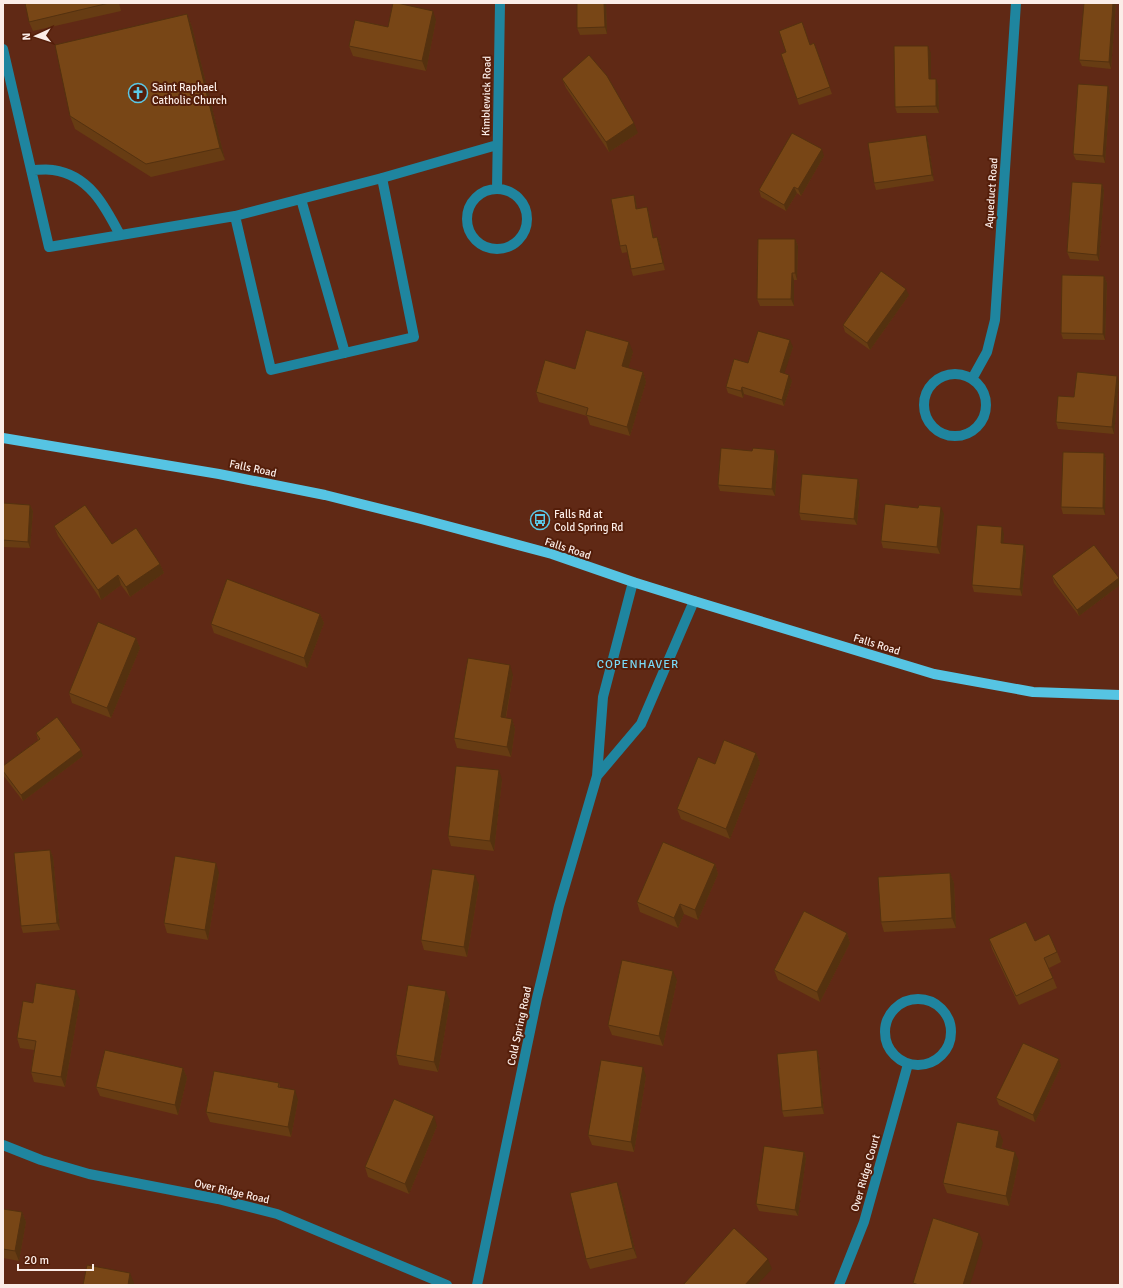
<svg xmlns="http://www.w3.org/2000/svg" width="1123" height="1288" viewBox="0 0 1123 1288" font-family="Signika,sans-serif">
<rect width="100%" height="100%" fill="#602915"/>
<g fill="none" stroke-linecap="round" stroke-linejoin="round">
<path stroke="#1f859f" stroke-width="10" d="M3,49L49,247L235,216L382,178L497,145
M31,170C38,170 47,169 53,170C89,175 105,206 120,235
M497,189L500,3
M467 219a30 30 0 1 1 60 0a30 30 0 1 1-60 0Z
M301,199L345,353
M235,216L271,370L414,337L382,178
M924 405a31 31 0 1 1 62 0a31 31 0 1 1-62 0Z
M972,379L987,352L995,320L1016,3
M597,776L641,724L694,601
M885 1032a33 33 0 1 1 66 0a33 33 0 1 1-66 0Z
M3,1145L41,1160L89,1174L218,1199L277,1214L447,1285
M477,1285L537,998L559,906L597,776L603,697L633,582
M839,1285L864,1222L908,1064"/>
<path stroke="#56c4e3" stroke-width="10" d="M3,438L219,474L325,495L421,519L552,554L633,582L694,601L934,674L1033,692L1120,695"/>
</g>
<path fill="#673c13" d="M25,3H119L121,11L33,31L29,22Z
M577,3H606L607,34L580,35L577,28Z
M1116,3L1111,69L1082,66L1079,60Z
M187,14L192,27L225,160L151,177L75,129L70,116Z
M436,20L426,71L353,56L349,46L388,27Z
M814,43L832,94L799,105L781,54Z
M931,53V79L938,85L939,113H897L895,107Z
M562,79L638,133L609,152L566,88Z
M1110,93L1105,163L1076,160L1073,154Z
M928,141L934,181L876,190L874,183Z
M824,156L801,196L797,193L786,211L761,197L759,190Z
M1102,184L1104,190L1099,261L1070,259L1067,252Z
M634,195L636,202L637,209L647,207L649,214L654,238L657,237L660,244L665,270L633,276L631,269L628,252L622,253L620,246Z
M795,239L798,246L797,280H794V306H760L757,299Z
M1104,276L1107,283L1105,340L1063,339L1061,333Z
M909,295L870,350L845,332L843,325Z
M793,347L784,373L792,381L784,406L744,394L743,398L728,393L726,387L748,363Z
M633,352L628,368L643,372L646,382L630,436L590,425L587,416L539,402L536,392L575,369Z
M1119,382L1114,434L1058,429L1056,422L1074,397Z
M1104,453L1106,460L1105,515L1063,514L1061,507Z
M778,456L775,496L720,491L718,485Z
M860,486L857,525L801,520L799,513Z
M3,503L30,505L33,511L30,548L3,547Z
M944,514L940,554L883,548L881,541Z
M54,526L112,544L160,564L164,573L130,597L121,585L101,600L58,536Z
M1004,534L1003,543L1026,551L1022,596L974,592L972,585Z
M1052,576L1119,578L1120,581V585L1079,616L1054,583Z
M320,614L324,623L307,668L214,633L211,624Z
M136,638L140,648L111,718L72,703L69,693Z
M513,675L506,718L512,719L515,729L511,757L457,748L454,738Z
M36,733L83,756L23,801L3,775V766L38,740Z
M756,753L760,763L730,839L681,819L677,809L715,764Z
M502,780L494,851L451,846L448,836Z
M50,850L53,857L60,930L23,933L21,926Z
M715,864L718,874L698,920L684,914L678,928L640,912L637,902Z
M219,873L208,940L167,933L164,923Z
M950,873L954,883L956,928L884,932L881,922Z
M479,885L467,957L424,950L421,940Z
M847,933L850,943L820,1002L778,980L774,970Z
M989,939L1035,941L1057,952L1061,962L1049,968L1057,988L1019,1005L992,949Z
M677,980L663,1046L612,1035L608,1025Z
M80,1000L65,1087L34,1082L31,1072L34,1050L20,1048L17,1038L33,1003Z
M450,1001L438,1072L399,1065L396,1055Z
M817,1050L819,1057L824,1114L784,1117L782,1111Z
M1061,1066L1035,1122L999,1105L996,1098Z
M183,1068L187,1078L178,1115L100,1096L96,1087Z
M646,1076L634,1152L592,1145L588,1135Z
M279,1083L280,1087L298,1100L291,1137L210,1122L206,1112Z
M437,1126L409,1194L368,1177L365,1167Z
M1003,1141L1001,1149L1019,1161L1009,1206L947,1193L943,1183Z
M804,1152L806,1158L798,1216L759,1211L756,1204Z
M621,1192L637,1258L590,1269L586,1259Z
M3,1209L22,1212L26,1222L19,1261L3,1258Z"/>
<path fill="#54310f" d="M604,3H606L607,34L605,27Z
M1113,3H1116L1111,69L1109,62Z
M433,11L436,20L426,71L422,61Z
M187,14L192,27L225,160L220,148Z
M928,46L931,53V85L929,79Z
M936,79L938,85L939,113L936,106Z
M1108,86L1110,93L1105,163L1103,156Z
M634,123L638,133L609,152L606,142Z
M926,135L928,141L934,181L932,175Z
M822,149L824,156L801,196L798,189Z
M1102,184L1104,190L1099,261L1097,255Z
M794,187L797,193L786,211L784,205Z
M634,195L636,202L638,216L636,209Z
M647,207L649,214L655,244L653,238Z
M657,237L660,244L665,270L663,263Z
M795,239L798,246L797,280L795,273Z
M792,273L794,280V306L791,299Z
M1104,276L1107,283L1105,340L1103,334Z
M906,289L909,295L870,350L867,343Z
M790,340L793,347L783,378L780,372Z
M629,342L633,352L626,376L622,366Z
M643,372L646,382L630,436L627,427Z
M789,375L792,381L784,406L782,400Z
M1117,376L1119,382L1114,434L1112,427Z
M742,387L744,394L743,398L741,391Z
M775,450L778,456L775,496L772,489Z
M1104,453L1106,460L1105,515L1103,508Z
M858,479L860,486L857,525L854,519Z
M30,505L33,511L30,548L28,542Z
M941,507L944,514L940,554L937,547Z
M1002,527L1004,534L1003,549L1001,543Z
M1024,545L1026,551L1022,596L1020,589Z
M160,564L164,573L130,597L126,587Z
M118,575L121,585L101,600L98,590Z
M1119,578L1120,581V585L1079,616L1077,610Z
M320,614L324,623L307,668L304,658Z
M136,638L140,648L111,718L107,708Z
M510,665L513,675L504,727L501,717Z
M512,719L515,729L511,757L507,747Z
M81,750L83,756L23,801L21,795Z
M756,753L760,763L730,839L726,829Z
M499,770L502,780L494,851L490,841Z
M50,850L53,857L60,930L57,923Z
M216,863L219,873L208,940L205,930Z
M715,864L718,874L698,920L695,910Z
M950,873L954,883L956,928L952,918Z
M475,875L479,885L467,957L464,947Z
M680,904L684,914L678,928L674,918Z
M847,933L850,943L820,1002L817,992Z
M673,971L677,980L663,1046L659,1036Z
M76,990L80,1000L65,1087L61,1077Z
M446,991L450,1001L438,1072L434,1062Z
M817,1050L819,1057L824,1114L822,1107Z
M1059,1059L1061,1066L1035,1122L1033,1115Z
M643,1067L646,1076L634,1152L631,1142Z
M183,1068L187,1078L178,1115L175,1105Z
M295,1090L298,1100L291,1137L288,1127Z
M434,1116L437,1126L409,1194L405,1184Z
M999,1131L1003,1141L999,1157L996,1147Z
M804,1152L806,1158L798,1216L795,1210Z
M1015,1152L1019,1161L1009,1206L1006,1196Z
M617,1182L621,1192L637,1258L633,1248Z
M22,1212L26,1222L19,1261L15,1251Z
M979,1233L983,1243L970,1285H963Z
M768,1259L772,1269L757,1285H745Z
M130,1273L134,1283V1285H128Z"/>
<path fill="#784616" stroke="#54310f" d="M25,3H109L29,22Z
M393,3H397L433,11L422,61L349,46L355,20L388,27Z
M577,3H604L605,27L577,28Z
M1084,3H1113L1109,62L1079,60Z
M187,14L220,148L146,164L70,116L55,45Z
M802,22L810,45L814,43L830,87L797,99L781,54L786,52L779,31Z
M894,46H928L929,79H936V106L895,107Z
M589,55L607,76L634,123L606,142L562,79Z
M1078,84L1108,86L1103,156L1073,154Z
M792,133L822,149L798,189L794,187L784,205L759,190Z
M926,135L932,175L874,183L868,143Z
M1072,182L1102,184L1097,255L1067,252Z
M634,195L636,209L647,207L653,238L657,237L663,263L631,269L626,245L620,246L611,199Z
M758,239H795V273H792L791,299H757Z
M881,271L906,289L867,343L843,325Z
M1062,275L1104,276L1103,334L1061,333Z
M586,330L629,342L622,366L643,372L627,427L586,415L588,408L536,392L545,360L575,369Z
M758,331L790,340L780,372L789,375L782,400L742,387L741,391L726,387L734,359L748,363Z
M1077,372L1117,376L1112,427L1056,422L1058,396L1074,397Z
M721,448L752,451L753,448L775,450L772,489L718,485Z
M1063,452L1104,453L1103,508L1061,507Z
M802,474L858,479L854,519L799,513Z
M3,503L30,505L28,542L3,540Z
M885,504L918,508L919,505L941,507L937,547L881,541Z
M85,505L112,544L136,528L160,564L126,587L118,575L98,590L54,526Z
M977,525L1002,527L1001,543L1024,545L1020,589L972,585Z
M1094,545L1119,578L1077,610L1052,576Z
M227,579L320,614L304,658L211,624Z
M98,622L136,638L107,708L69,693Z
M468,658L510,665L501,717L512,719L507,747L454,738Z
M57,717L81,750L21,795L3,771V766L40,739L36,733Z
M724,740L756,753L726,829L677,809L698,757L715,764Z
M456,766L499,770L490,841L448,836Z
M663,842L715,864L695,910L680,904L674,918L637,902Z
M50,850L57,923L21,926L14,853Z
M175,856L216,863L205,930L164,923Z
M432,869L475,875L464,947L421,940Z
M950,873L952,918L881,922L878,877Z
M804,911L847,933L817,992L774,970Z
M1026,922L1035,941L1049,934L1057,952L1044,958L1053,978L1016,996L989,939Z
M622,960L673,971L659,1036L608,1025Z
M36,983L76,990L61,1077L31,1072L36,1041L17,1038L23,1001L33,1003Z
M408,985L446,991L434,1062L396,1055Z
M1023,1043L1059,1059L1033,1115L996,1098Z
M105,1050L183,1068L175,1105L96,1087Z
M817,1050L822,1107L782,1111L777,1054Z
M601,1060L643,1067L631,1142L588,1135Z
M214,1071L279,1083L278,1087L295,1090L288,1127L206,1112Z
M394,1099L434,1116L405,1184L365,1167Z
M957,1122L999,1131L996,1147L1015,1152L1006,1196L943,1183Z
M764,1146L804,1152L795,1210L756,1204Z
M617,1182L633,1248L586,1259L570,1193Z
M3,1209L22,1212L15,1251L3,1249Z
M933,1218L979,1233L963,1285H919L913,1283Z
M734,1228L768,1259L745,1285H685L684,1284Z
M87,1265L130,1273L128,1285H83Z"/>
<defs>
<g id="church-ring" transform="scale(1)"><circle r="9.5" fill="#541e0a" stroke="#5bc8e7" stroke-width="1.5"/><path d="M-1.2-6h2.4v3.5h3.3v2.4h-3.3V6h-2.4V-.1h-3.3v-2.4h3.3Z" fill="#5bc8e7"/></g>
<g id="bus-ring" transform="scale(1)"><circle r="9.5" fill="#541e0a" stroke="#5bc8e7" stroke-width="1.5"/><path d="M-5-6H5V4H4V6H2V4H-2V6H-4V4H-5ZM-3.5-4V0h7V-4ZM-3.5 1.2v1.5H-2V1.2ZM2 1.2v1.5H3.5V1.2Z" fill="#5bc8e7"/></g>
</defs>
<g fill-rule="evenodd">
<use href="#church-ring" x="138" y="93"/>
<use href="#bus-ring" x="540" y="520"/>
</g>
<g text-anchor="middle" stroke-width="4" stroke-linejoin="round" paint-order="stroke">
<g font-size="11" fill="#fbede8" stroke="#541e0a" text-anchor="start">
<text x="152" y="91">Saint Raphael<tspan x="152" dy="13">Catholic Church</tspan></text>
<text x="554" y="518">Falls Rd at<tspan x="554" dy="13">Cold Spring Rd</tspan></text>
</g>
<g font-size="11" fill="#fbede8" stroke="#541e0a">
<text transform="translate(486 96) rotate(-89)" y="4">Kimblewick Road</text>
<text transform="translate(991 193) rotate(-86)" y="4">Aqueduct Road</text>
<text transform="translate(253 468) rotate(12)" y="4">Falls Road</text>
<text transform="translate(568 548) rotate(18)" y="4">Falls Road</text>
<text transform="translate(877 644) rotate(17)" y="4">Falls Road</text>
<text transform="translate(519 1026) rotate(-78)" y="4">Cold Spring Road</text>
<text transform="translate(865 1173) rotate(-74)" y="4">Over Ridge Court</text>
<text transform="translate(232 1191) rotate(13)" y="4">Over Ridge Road</text>
</g>
<g font-size="12" letter-spacing="1" fill="#79daf7" stroke="#541e0a">
<text x="638" y="668">COPENHAVER</text>
</g>
</g>
<rect width="1123" height="1288" fill="none" stroke="#fbede8" stroke-width="8"/>
<g transform="translate(36 36) rotate(267)" stroke="#541e0a" stroke-width="3" paint-order="stroke">
<path d="M0-3L7 15L0 10L-7 15Z" fill="#fbede8"/>
<text y="-6" font-size="11" font-weight="bold" text-anchor="middle" fill="#fbede8">N</text>
</g>
<path d="M18 1264v6h75v-6" fill="none" stroke="#fbede8" stroke-width="2"/>
<text x="24" y="1264" font-size="12" fill="#fbede8" stroke="#541e0a" stroke-width="3" paint-order="stroke">20 m</text>
</svg>
